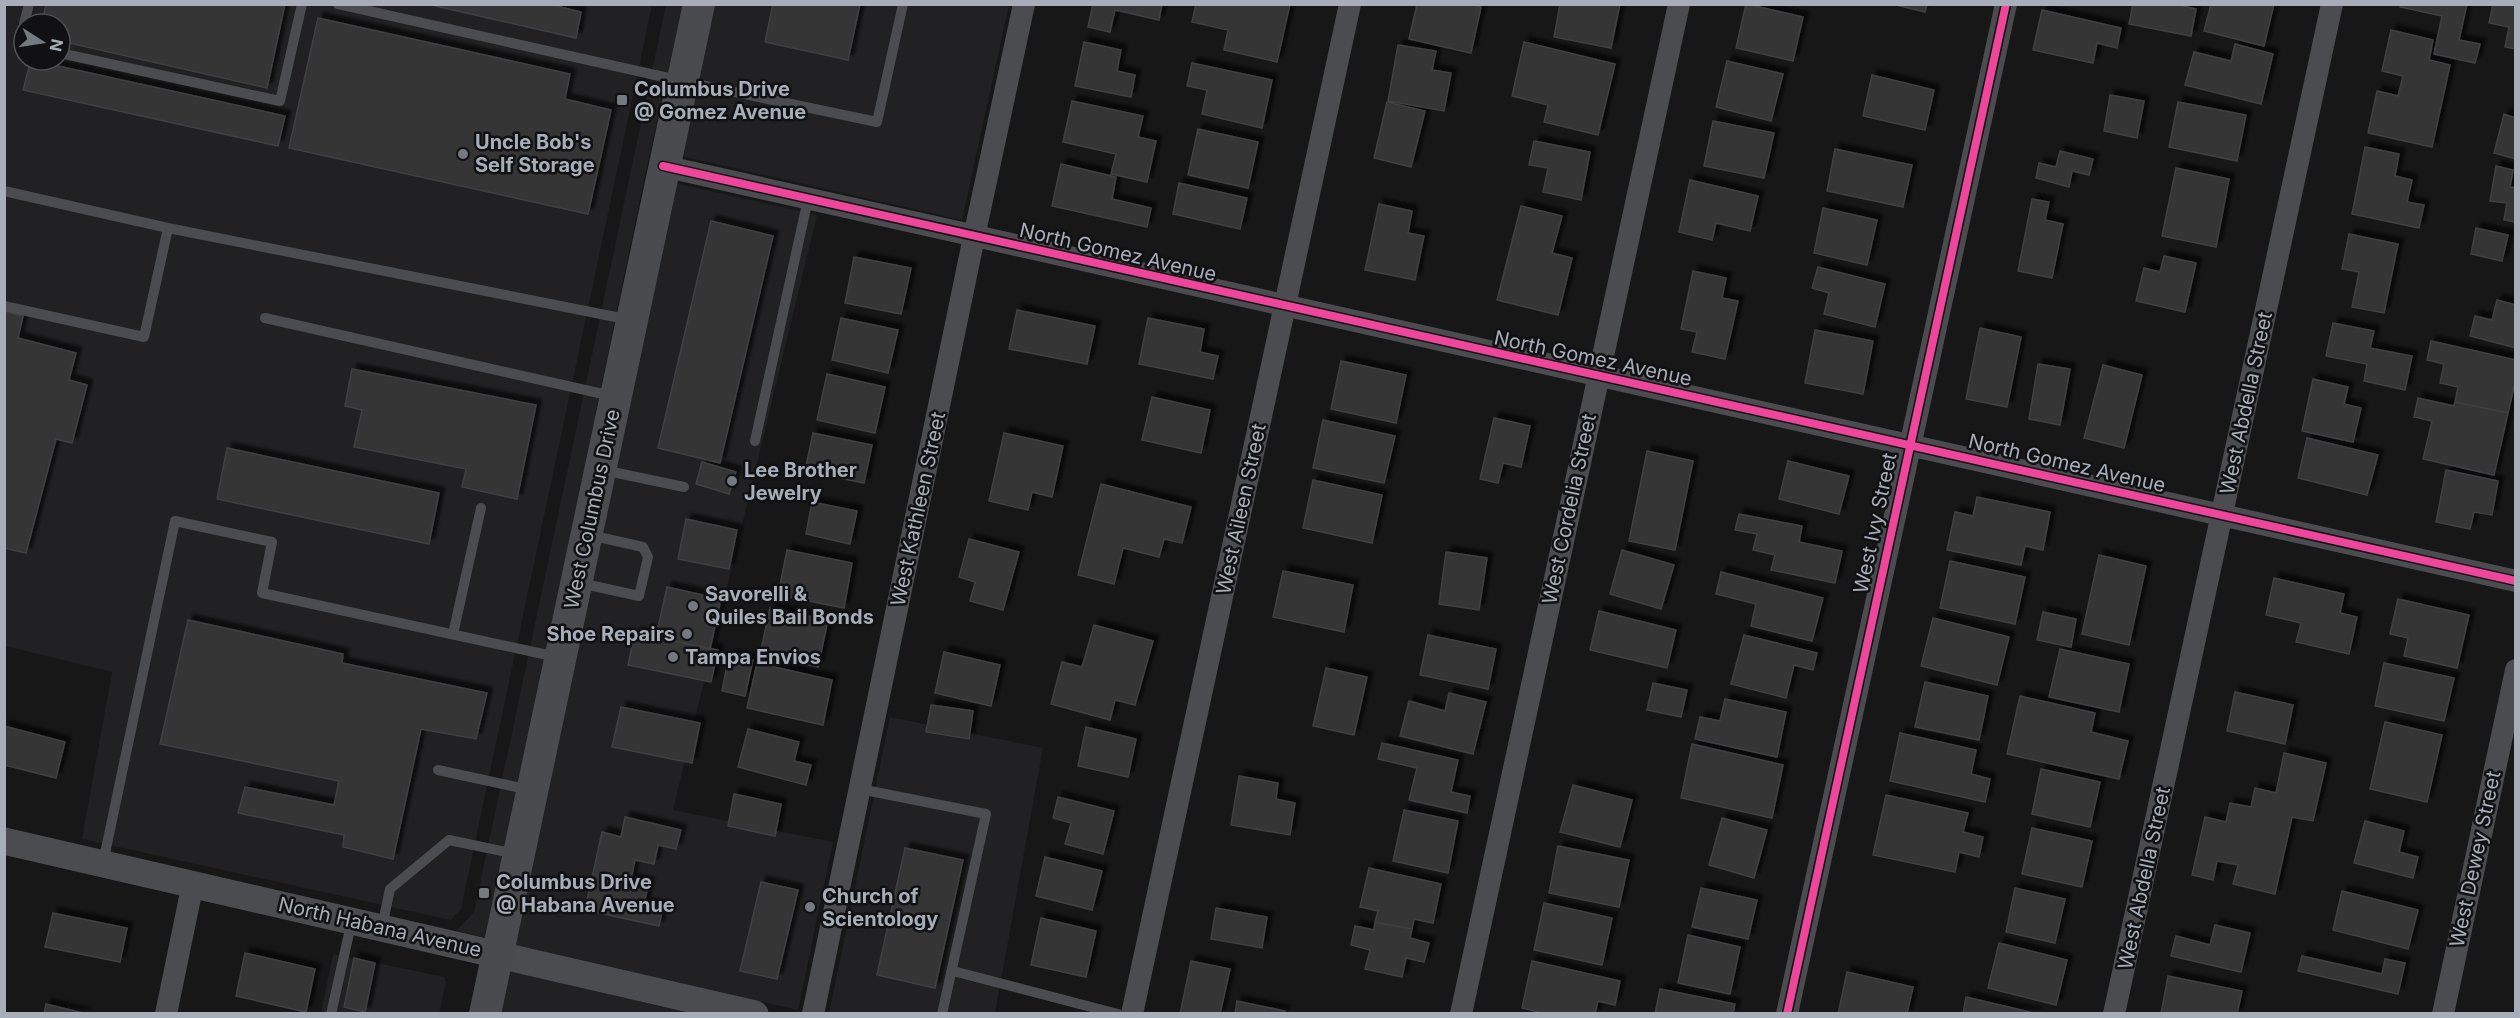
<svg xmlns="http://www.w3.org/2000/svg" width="2520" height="1018" viewBox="0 0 2520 1018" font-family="Inter,sans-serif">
<defs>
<filter id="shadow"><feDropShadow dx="5.5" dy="-5.5" stdDeviation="1.5" flood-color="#0009"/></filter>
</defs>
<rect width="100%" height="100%" fill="#171717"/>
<path fill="#212123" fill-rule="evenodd" d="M5,5H652L461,909L451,920L82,839L112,672L5,646ZM24,24H60V60H24Z
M666,5H683L645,175L487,938L456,931L474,912Z
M715,5H1009L962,220L681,156Z
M675,183L817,215L673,810L833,842L798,1010L516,945Z
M890,717L1043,748L995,1013L829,1014Z
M333,954L444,977L446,982L439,1013L321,1014Z
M511,971L694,1014H501Z"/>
<path fill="#353536" stroke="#3f4043" stroke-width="1.5" filter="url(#shadow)" d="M46,4H285L267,88L60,41V24H42Z
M427,4H548L581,12L576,38Z
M773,4H860L848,60L765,42Z
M1093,4H1162L1159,20L1115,10L1110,32L1088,27Z
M1196,4H1290L1277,62L1224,50L1228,30L1192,22Z
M1417,4H1468L1481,7L1471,53L1409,39Z
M1560,4H1620L1611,48L1554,37Z
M1746,4L1803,17L1793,61L1736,48Z
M1892,4H1927L1925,12Z
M2133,4H2175L2196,9L2191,36L2129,24Z
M2211,4H2274L2264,46L2204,31Z
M2400,4H2467L2459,40L2480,44L2475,63L2434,54L2442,16L2400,7Z
M2493,4H2516V49L2505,47L2509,27L2489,23Z
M2042,10L2121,28L2117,48L2097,43L2093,63L2033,50Z
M318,18L570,74L565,99L611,110L588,214L289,148Z
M2391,30L2433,40L2429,60L2450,65L2432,147L2368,133L2377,91L2398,96L2403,76L2382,71Z
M1084,42L1121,50L1117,71L1135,75L1131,97L1075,86Z
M1524,42L1615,64L1598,135L1544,122L1548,105L1512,96Z
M2235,44L2273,54L2261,104L2185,85L2194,52L2231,61Z
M1398,45L1436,51L1432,70L1451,73L1444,111L1388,101Z
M31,60L285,116L278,146L23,90Z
M1727,61L1783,74L1771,121L1716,107Z
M1192,63L1272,80L1262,128L1202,114L1207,90L1187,86Z
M1872,75L1934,90L1925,130L1863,116Z
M2110,95L2144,101L2137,138L2104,131Z
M1072,101L1143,116L1138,137L1156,141L1147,182L1111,174L1116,154L1063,142Z
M1387,102L1425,111L1411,167L1374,158Z
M2178,102L2246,115L2237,161L2169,147Z
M2504,114L2516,118V159L2494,153Z
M1713,121L1774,133L1764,178L1704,166Z
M1198,129L1258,142L1248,188L1188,175Z
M1534,141L1590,152L1581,200L1543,192L1548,168L1529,165Z
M2365,147L2399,154L2395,176L2412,180L2407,202L2424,205L2419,228L2352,214Z
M1835,149L1912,165L1903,207L1827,191Z
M2060,151L2093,159L2089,175L2072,171L2069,187L2036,178L2039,163L2056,167Z
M1061,164L1116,177L1112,199L1151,208L1147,227L1052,206Z
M2496,166L2513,170L2510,187L2516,188V222L2504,220L2507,203L2490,201Z
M2176,168L2229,179L2216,247L2162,236Z
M1690,180L1758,196L1750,231L1716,223L1712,240L1679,232Z
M1179,183L1247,198L1240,229L1173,214Z
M2032,199L2049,202L2045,220L2063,224L2052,278L2018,271Z
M1379,204L1412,211L1408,233L1424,236L1415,280L1365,270Z
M1521,206L1562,216L1552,253L1572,258L1558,315L1497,300Z
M1823,208L1877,220L1867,265L1814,253Z
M711,221L773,236L720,463L658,448Z
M2476,228L2508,235L2502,261L2471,254Z
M2349,234L2398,244L2384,313L2352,307L2359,272L2342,269Z
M2164,256L2196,263L2185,312L2136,301L2144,268L2160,272Z
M854,257L911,268L901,314L845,303Z
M1818,267L1885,284L1875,327L1824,314L1829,293L1812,288Z
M1693,271L1726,278L1722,298L1738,301L1725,359L1692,352L1697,332L1681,329Z
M2497,300L2516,305V348L2470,336L2475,316L2492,320Z
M1017,310L1095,326L1087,364L1009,349Z
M4,311L23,316L18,338L76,353L69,380L87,385L72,443L56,439L26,553L4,548Z
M841,318L898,330L888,373L832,360Z
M1148,318L1204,329L1200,352L1218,356L1213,379L1139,364Z
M2333,323L2374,331L2370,348L2412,356L2405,390L2364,381L2367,364L2326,356Z
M1980,328L2021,337L2007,407L1966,399Z
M1815,330L1873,341L1863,394L1805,383Z
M2431,341L2516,360V378L2508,413L2455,402L2458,387L2440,383L2444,364L2427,360Z
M1341,361L1406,375L1396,423L1331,409Z
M2038,364L2070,369L2060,425L2029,419Z
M2103,365L2142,375L2124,448L2084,438Z
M352,369L536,405L517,499L462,487L466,469L354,447L362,410L345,406Z
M827,374L885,387L875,433L817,420Z
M2313,379L2348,387L2344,404L2361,408L2353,442L2302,431Z
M1152,397L1210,410L1201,453L1142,440Z
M2418,398L2454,406L2455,402L2508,413L2494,475L2423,459L2432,421L2414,417Z
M1494,418L1530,426L1521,467L1503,463L1498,483L1480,479Z
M1323,420L1395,436L1384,483L1313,468Z
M813,433L872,445L864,483L805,471Z
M1004,433L1063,446L1052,497L1032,492L1028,510L989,501Z
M2307,438L2378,455L2367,495L2298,478Z
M227,448L439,493L429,544L217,499Z
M1647,451L1693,461L1675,550L1629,541Z
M1788,461L1849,476L1839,514L1779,499Z
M702,462L736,472L729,494L696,484Z
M2446,470L2498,481L2492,515L2474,512L2470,529L2436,522Z
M1313,480L1382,495L1372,543L1303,528Z
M1101,484L1191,507L1182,543L1164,539L1159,557L1123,548L1114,584L1078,575Z
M1977,497L2050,512L2043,550L2025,546L2021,565L1947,550L1955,512L1973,516Z
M812,502L857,511L850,544L806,534Z
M1739,514L1802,526L1799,542L1842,551L1835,583L1771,570L1775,555L1753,550L1757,534L1735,530Z
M686,519L737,530L729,569L678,559Z
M969,539L1019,552L1003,610L970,601L975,582L959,577Z
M787,550L852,563L844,608L778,595Z
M1622,550L1674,565L1661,609L1610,594Z
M1446,552L1487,558L1479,610L1439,604Z
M2099,555L2146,566L2129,645L2082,634Z
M1950,561L2025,577L2015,624L1940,608Z
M1283,571L1353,585L1344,632L1273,617Z
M1721,572L1823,598L1812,641L1751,626L1756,604L1716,594Z
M2274,578L2344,594L2340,613L2357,617L2349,654L2296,642L2301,623L2266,615Z
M667,587L721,599L710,649L656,637Z
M2398,599L2469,615L2457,668L2404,656L2408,638L2390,634Z
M770,608L828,620L818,667L760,654Z
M1599,611L1676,630L1667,668L1590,650Z
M2043,612L2076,619L2071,647L2037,640Z
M1933,618L2009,637L1997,685L1921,666Z
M188,620L343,654L342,663L487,693L476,739L421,729L393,859L343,847L344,835L238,813L245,787L334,805L339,781L160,744Z
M1094,625L1153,641L1135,705L1115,700L1110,720L1051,704L1062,662L1082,667Z
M635,633L718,650L711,682L628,665Z
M1428,635L1496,649L1488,689L1420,675Z
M1744,635L1817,653L1813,670L1794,665L1786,698L1731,684Z
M2060,649L2129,664L2119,712L2049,697Z
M944,652L1000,665L991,706L935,693Z
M729,655L753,660L745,696L722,691Z
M757,663L832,680L823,725L747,708Z
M2384,663L2454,678L2444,721L2375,706Z
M1326,668L1367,677L1354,735L1313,726Z
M1925,682L1988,696L1979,740L1915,727Z
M1653,683L1687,690L1681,717L1647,710Z
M2235,692L2293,705L2285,744L2227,731Z
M1449,693L1486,702L1473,754L1400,736L1409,701L1445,711Z
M2020,696L2095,713L2091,732L2128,741L2119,779L2007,754Z
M1725,699L1786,712L1777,757L1695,739L1700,717L1720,721Z
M931,705L973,711L969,739L926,732Z
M621,707L700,723L692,763L612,747Z
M2385,722L2442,735L2427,802L2370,789Z
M4,726L65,742L56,778L4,765Z
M1086,727L1136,739L1128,777L1078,766Z
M748,729L799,742L794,761L811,765L806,785L738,767Z
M1900,733L1976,750L1971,774L1990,779L1985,802L1890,781Z
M1382,743L1458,760L1451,792L1470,796L1467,813L1409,800L1417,768L1378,759Z
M1692,744L1783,765L1772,818L1681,798Z
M2284,753L2326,763L2313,821L2292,817L2275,894L2233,884L2238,865L2217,861L2213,880L2192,875L2205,817L2226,822L2230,803L2251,807L2255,788L2276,793Z
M2041,769L2100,782L2090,827L2032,814Z
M1239,776L1278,783L1276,799L1295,803L1290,835L1231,825Z
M1573,785L1632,800L1620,847L1560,832Z
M734,794L781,804L775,836L728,826Z
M1886,795L1968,813L1963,832L1983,837L1979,857L1959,852L1955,872L1873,855Z
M1058,797L1114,811L1103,854L1065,844L1071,823L1053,818Z
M1404,810L1458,821L1448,873L1393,861Z
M625,817L681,830L676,849L658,845L654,864L635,860L631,879L649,883L644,903L663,907L659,926L585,910L602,832L621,837Z
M1722,818L1767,830L1754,878L1709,865Z
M2365,821L2404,831L2399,852L2418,857L2413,878L2354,863Z
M2032,828L2092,841L2082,887L2022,874Z
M1558,846L1629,860L1619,907L1549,893Z
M905,848L963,860L935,988L877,975Z
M1045,857L1102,871L1092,910L1036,896Z
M1369,868L1441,884L1433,923L1414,919L1412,929L1375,922L1378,911L1360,907Z
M761,882L798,890L777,979L740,971Z
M1701,888L1757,900L1748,939L1692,927Z
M2015,888L2065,899L2055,943L2006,932Z
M2342,891L2418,910L2408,949L2333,930Z
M1544,903L1612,918L1602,965L1534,950Z
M1216,908L1267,917L1262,948L1211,939Z
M53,913L127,928L120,962L45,947Z
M1041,918L1096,931L1086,977L1031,965Z
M1375,922L1412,929L1410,938L1429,943L1424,962L1406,958L1402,977L1365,969L1370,950L1351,945L1355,926L1374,930Z
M2215,925L2250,933L2241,972L2171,956L2176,936L2210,945Z
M1688,935L1740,947L1730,994L1678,983Z
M1999,943L2067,960L2056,1005L1988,988Z
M245,953L315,969L306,1012L236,996Z
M2302,956L2382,974L2385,959L2405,963L2398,994L2298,971Z
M354,958L375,963L365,1012L344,1007Z
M1191,961L1230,969L1220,1014H1180Z
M1532,961L1620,981L1615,1005L1598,1001L1595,1014H1546L1522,1008Z
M1847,972L1913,987L1907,1014H1838Z
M2168,976L2242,991L2237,1014H2161Z
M1660,989L1735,1004L1733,1014H1655Z
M1966,997L2038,1014H1963Z
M1237,1001L1285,1011L1284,1014H1235Z
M46,1004L87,1014H44Z"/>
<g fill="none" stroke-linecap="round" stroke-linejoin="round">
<path stroke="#4b4c50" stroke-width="10" d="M338,4L682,81L877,122L903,4
M24,24L29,4
M24,25L20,44L24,45
M60,53L280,101L302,4
M4,191L168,228L631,320
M4,306L144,337L168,228
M265,318L612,396
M755,441L808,199
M603,470L684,487
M580,583L639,596L648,557L643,547L589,535
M453,634L481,508
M438,770L530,790
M860,789L986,814L942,1014
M103,863L175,521L272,542L262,593L557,657
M382,927L390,889L449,840L516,854
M953,971L1118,1014
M331,1014L352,920"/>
<path stroke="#4b4c50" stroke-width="22" d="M663,166L2516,581
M166,1014L193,883
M813,1014L974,237L1024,4
M1132,1014L1350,4
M1461,1014L1679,4
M1787,1014L2006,4
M2114,1014L2332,4
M2443,1014L2516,670"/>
<path stroke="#4b4c50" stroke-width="27" d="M4,841L755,1014"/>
<path stroke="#4a4b4e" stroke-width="32" d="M485,1014L699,4"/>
<g stroke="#111113" stroke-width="11">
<path id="cycleway" d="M663,166L2516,581
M1787,1014L2006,4"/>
</g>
<use href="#cycleway" stroke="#ed469a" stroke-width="8"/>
</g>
<g fill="#757980" stroke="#111113" stroke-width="2">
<rect x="616" y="94" width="12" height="12" rx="3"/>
<circle cx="463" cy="154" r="6"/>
<circle cx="732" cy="481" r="6"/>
<circle cx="693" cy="606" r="6"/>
<circle cx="687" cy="634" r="6"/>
<circle cx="673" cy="657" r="6"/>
<rect x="478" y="887" width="12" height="12" rx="3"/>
<circle cx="810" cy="907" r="6"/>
</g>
<g text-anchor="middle" stroke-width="5" stroke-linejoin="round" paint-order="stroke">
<g font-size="20" font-weight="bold" fill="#a7aeb9" stroke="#111113" text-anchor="start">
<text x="634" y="96">Columbus Drive<tspan x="634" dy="23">@ Gomez Avenue</tspan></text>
<text x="475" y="149">Uncle Bob's<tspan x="475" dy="23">Self Storage</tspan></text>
<text x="744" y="477">Lee Brother<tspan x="744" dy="23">Jewelry</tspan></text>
<text x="705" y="601">Savorelli &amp;<tspan x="705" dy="23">Quiles Bail Bonds</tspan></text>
<text x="675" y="641" text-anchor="end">Shoe Repairs</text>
<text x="685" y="664">Tampa Envios</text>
<text x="496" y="889">Columbus Drive<tspan x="496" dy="23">@ Habana Avenue</tspan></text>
<text x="822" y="903">Church of<tspan x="822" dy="23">Scientology</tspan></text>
</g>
<g font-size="20" fill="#a7aeb9" stroke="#111113">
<text transform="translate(1118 252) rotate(13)" y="7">North Gomez Avenue</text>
<text transform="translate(1593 358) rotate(12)" y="7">North Gomez Avenue</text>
<text transform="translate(2246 403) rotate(-78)" y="7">West Abdella Street</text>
<text transform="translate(2067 463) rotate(13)" y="7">North Gomez Avenue</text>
<text transform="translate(592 509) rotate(-78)" y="7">West Columbus Drive</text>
<text transform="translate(918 509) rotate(-78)" y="7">West Kathleen Street</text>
<text transform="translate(1241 509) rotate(-78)" y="7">West Aileen Street</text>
<text transform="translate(1569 509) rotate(-78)" y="7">West Cordelia Street</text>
<text transform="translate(1875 523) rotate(-78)" y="7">West Ivy Street</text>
<text transform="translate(2475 859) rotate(-78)" y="7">West Dewey Street</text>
<text transform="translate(2144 878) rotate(-78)" y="7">West Abdella Street</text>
<text transform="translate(380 927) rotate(13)" y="7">North Habana Avenue</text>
</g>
</g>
<rect width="2520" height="1018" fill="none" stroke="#a7aeb9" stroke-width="12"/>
<g transform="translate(42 42) rotate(102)"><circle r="28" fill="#111113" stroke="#4d5055" stroke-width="1.5"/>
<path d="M0-4.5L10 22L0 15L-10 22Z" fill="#757980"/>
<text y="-9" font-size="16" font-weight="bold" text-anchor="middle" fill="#a7aeb9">N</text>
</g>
</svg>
